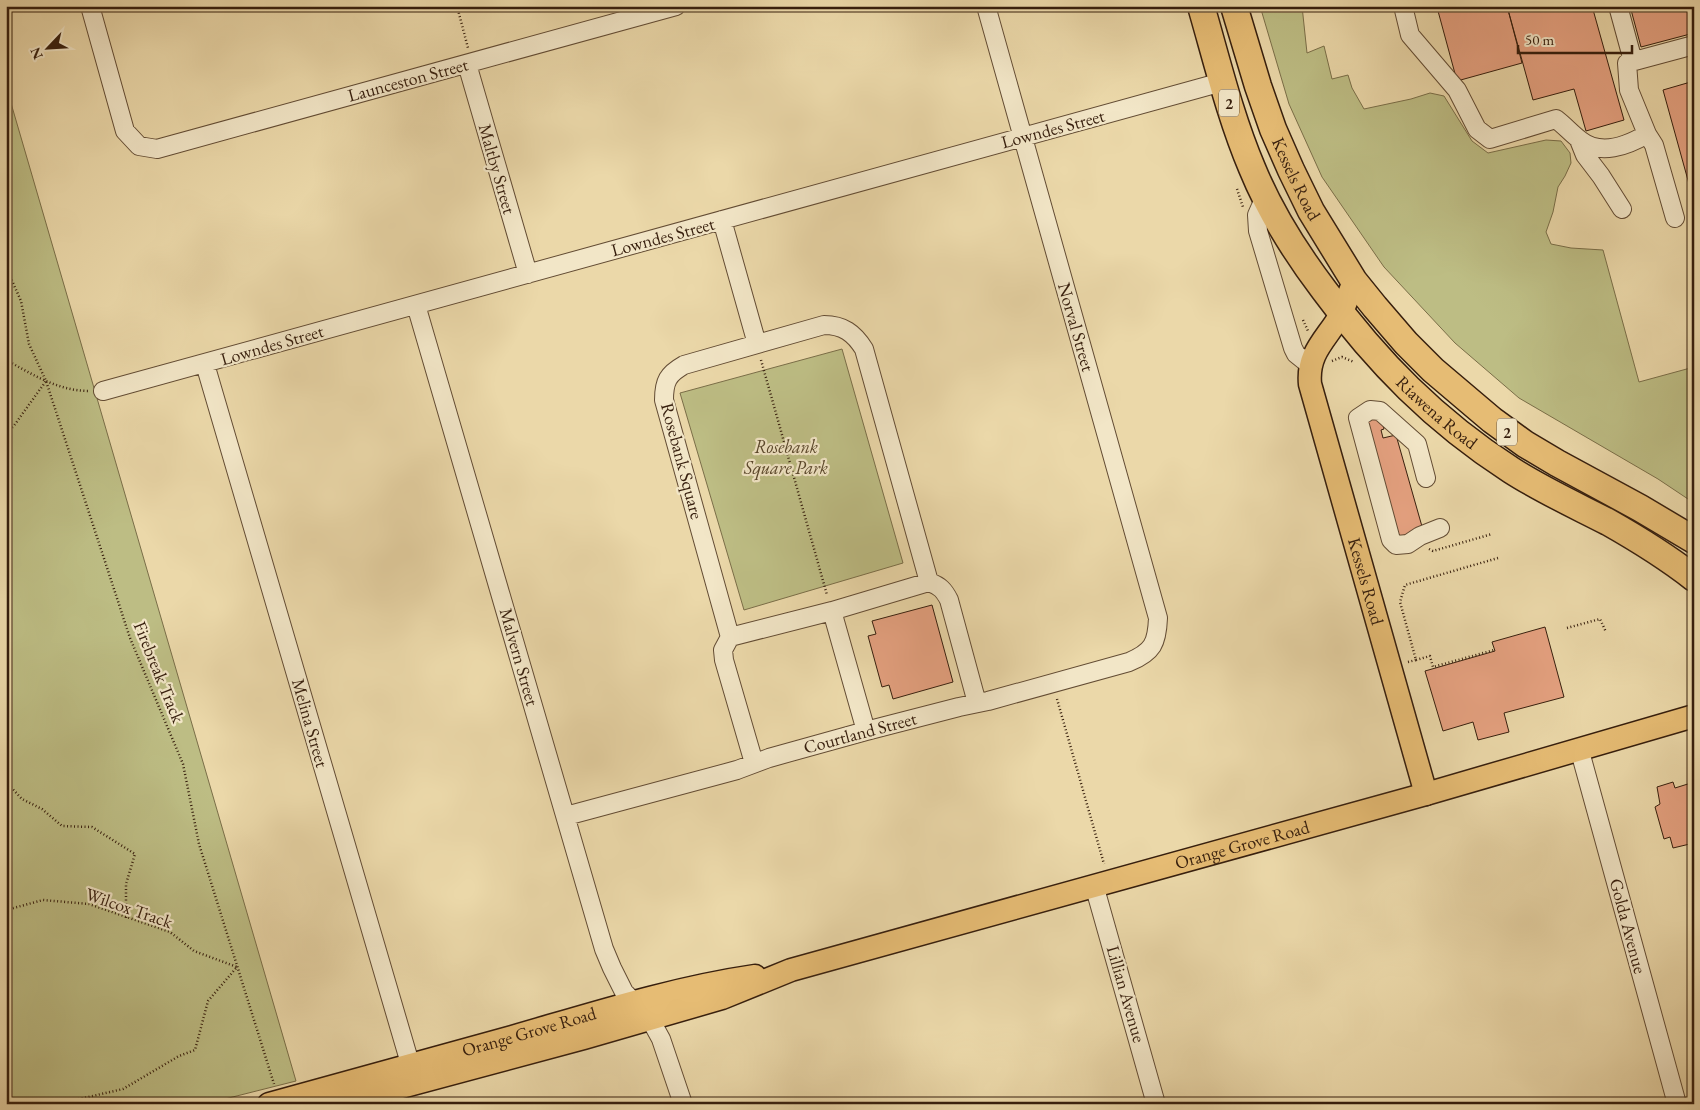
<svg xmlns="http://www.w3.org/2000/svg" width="1700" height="1110" viewBox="0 0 1700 1110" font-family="'EB Garamond',serif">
<rect width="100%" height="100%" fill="#ebd8a9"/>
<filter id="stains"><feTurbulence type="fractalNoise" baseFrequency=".004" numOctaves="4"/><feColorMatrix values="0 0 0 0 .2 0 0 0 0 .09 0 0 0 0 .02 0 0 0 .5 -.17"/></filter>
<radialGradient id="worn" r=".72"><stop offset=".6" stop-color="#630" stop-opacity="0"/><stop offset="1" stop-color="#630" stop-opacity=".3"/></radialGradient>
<path fill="#bdbd84" stroke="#7a6e48" d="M1260,6H1302L1307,53L1324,46L1332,79L1348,75L1352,88L1364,109L1411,99L1430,93L1444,96L1472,141L1488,153L1546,140L1561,141L1570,153L1571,163L1565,176L1558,187L1553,212L1546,232L1551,244L1571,248L1603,250L1639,382L1694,367V503L1658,479L1519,398L1455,343L1384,267L1322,177L1289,104Z
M6,86L296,1081L205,1104H6Z
M842,349L903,563L744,610L680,393Z"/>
<path fill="#e5a180" stroke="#361e0d" d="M1453,6H1507L1522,63L1457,81L1438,11Z
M1507,6H1592L1624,120L1586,131L1574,89L1533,100Z
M1630,6H1694V33L1641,47Z
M1694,81V202L1663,90Z
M1380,415L1384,429L1381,430L1383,438L1396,435L1423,530L1394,538L1363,419Z
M932,605L953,682L893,699L889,685L882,687L868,636L876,634L872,621Z
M1545,627L1564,697L1504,713L1509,732L1478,740L1473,722L1443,731L1425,671L1495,651L1492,642Z
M1694,777V843L1673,848L1670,837L1664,839L1655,807L1660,804L1657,787L1673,782L1675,788L1691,783L1689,778Z"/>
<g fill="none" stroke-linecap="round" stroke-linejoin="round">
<g stroke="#634c34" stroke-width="20">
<path id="minor" d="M90,6L125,131L139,146L157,149L676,6
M1403,6L1410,35L1457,90L1477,129L1490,139L1556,119C1564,125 1572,134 1580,140C1600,156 1627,146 1647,134L1629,90L1627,63L1694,45
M1618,6L1633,61
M467,64L528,274
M1647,134L1654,145L1675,218
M1579,140L1585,155L1601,176L1622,209
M1265,197L1257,215L1258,231L1293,348L1296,354L1311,366
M722,220L757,344
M416,305L604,949L612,968L624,992L650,1019L661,1039L683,1104
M824,325C843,325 854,333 864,349L929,582L832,611L730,637L664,400C664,381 668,374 684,365Z
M205,364L414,1077
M103,391L1222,82
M1426,478L1417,444L1380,411L1370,410L1358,418L1391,540L1396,545L1408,544L1420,536L1440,528
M929,582C940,586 944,590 949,600L977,703
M832,611L866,731
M730,637L723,650L724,660L754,763
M1579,748L1677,1104
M566,816L737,770L769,758L866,731L959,707L988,701L1129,662C1153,652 1157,643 1158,618L986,6
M1094,885L1156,1104"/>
</g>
<g stroke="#361e0d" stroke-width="25">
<g id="major">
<path id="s1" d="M1354,281C1350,291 1346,303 1341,314C1327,339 1307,352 1310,384L1426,794"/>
<path id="s2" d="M269,1104C350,1081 431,1060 512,1037C592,1014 673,988 755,976"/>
<path id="s3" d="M338,1104L584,1038L722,998L791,970L1426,794L1694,716"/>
</g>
</g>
<g stroke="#361e0d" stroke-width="29">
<g id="highway">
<path id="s4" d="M1201,6C1217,61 1230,116 1252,168C1270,212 1296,253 1324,290C1377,362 1435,421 1511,470C1542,490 1575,505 1608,522C1638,539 1667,557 1694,578"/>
<path id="s5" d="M1234,6L1258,86L1273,129L1291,170L1311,211L1354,281L1375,307L1406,343L1433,370L1492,420L1525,444L1557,463L1640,508L1694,540"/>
</g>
</g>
<path stroke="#361e0d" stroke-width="2.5" stroke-dasharray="1 2.5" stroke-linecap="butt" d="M457,6L468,48
M1237,189L1243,207
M6,267L21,301L29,344L46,381L130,638L183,764L199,844L274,1084
M1303,320L1308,331
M6,360C32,374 58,391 89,391
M761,360L827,595
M1332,361L1342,357L1354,362
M6,431L13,427L46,381
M1429,549L1433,551L1492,534
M1567,628L1600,619L1606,632
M1416,660L1430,656L1433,667L1494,650
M1408,662L1416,660L1400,602L1405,585L1498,558
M1057,699L1104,864
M6,782L22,799L42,809L62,826L92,827L135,854L126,884V918
M6,910L43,900L89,904L170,932L194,951L237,967L208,1001L195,1050L179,1056L123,1089L58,1104"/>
<use href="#minor" stroke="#f2e6c7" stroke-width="18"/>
<use href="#major" stroke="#e6bc74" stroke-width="22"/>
<use href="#highway" stroke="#e6bc74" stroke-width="26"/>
</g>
<g text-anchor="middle" stroke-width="4.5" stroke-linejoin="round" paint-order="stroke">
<g fill="#f2e6c7" stroke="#6e5a45" stroke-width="1">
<rect x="1219" y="89.5" width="20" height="27" rx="4"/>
<rect x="1497" y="418.5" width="20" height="27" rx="4"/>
</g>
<g font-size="16" font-weight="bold" fill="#361e0d">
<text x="1229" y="109">2</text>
<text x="1507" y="438">2</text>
</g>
<g font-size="18" fill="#361e0d" stroke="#f2e6c7">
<text transform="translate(408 80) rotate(-15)" y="6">Launceston Street</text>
<text transform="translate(1053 129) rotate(-15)" y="6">Lowndes Street</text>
<text transform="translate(497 169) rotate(74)" y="6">Maltby Street</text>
<text dy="6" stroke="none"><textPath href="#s5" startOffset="184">Kessels Road</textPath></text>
<text transform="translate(663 237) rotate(-15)" y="6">Lowndes Street</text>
<text transform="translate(1076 327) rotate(74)" y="6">Norval Street</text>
<text transform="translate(272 345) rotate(-16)" y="6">Lowndes Street</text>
<text dy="6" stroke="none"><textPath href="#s4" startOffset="479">Riawena Road</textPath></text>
<text transform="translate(682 461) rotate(75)" y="6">Rosebank Square</text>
<text dy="6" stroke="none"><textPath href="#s1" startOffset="319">Kessels Road</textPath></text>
<text transform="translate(519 657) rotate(74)" y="6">Malvern Street</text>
<text transform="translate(159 672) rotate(68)" y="6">Firebreak Track</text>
<text transform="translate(310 723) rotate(74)" y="6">Melina Street</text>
<text transform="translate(860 733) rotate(-15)" y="6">Courtland Street</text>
<text dy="6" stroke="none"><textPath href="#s3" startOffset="941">Orange Grove Road</textPath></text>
<text transform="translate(129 908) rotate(19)" y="6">Wilcox Track</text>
<text transform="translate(1628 926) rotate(75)" y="6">Golda Avenue</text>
<text transform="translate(1126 994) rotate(74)" y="6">Lillian Avenue</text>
<text dy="6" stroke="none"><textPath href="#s2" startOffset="270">Orange Grove Road</textPath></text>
</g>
<g font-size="18" font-style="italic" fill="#58462b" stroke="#f2e6c7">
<text x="786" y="453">Rosebank<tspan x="786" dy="21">Square Park</tspan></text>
</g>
</g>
<rect width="1700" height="1110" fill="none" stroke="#ebd8a9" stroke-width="25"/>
<rect x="8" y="8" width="1685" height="1095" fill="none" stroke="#361e0d" stroke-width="2.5"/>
<rect x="12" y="12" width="1675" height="1085" fill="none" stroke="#361e0d"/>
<g transform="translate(48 48) rotate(245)" stroke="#f2e6c7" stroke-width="4" paint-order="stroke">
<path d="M0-4L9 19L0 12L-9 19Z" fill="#361e0d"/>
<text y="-8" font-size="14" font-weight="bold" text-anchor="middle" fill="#361e0d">N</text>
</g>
<path d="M1518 45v8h114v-8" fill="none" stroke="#361e0d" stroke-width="2.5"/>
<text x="1525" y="45" font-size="15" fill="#361e0d" stroke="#f2e6c7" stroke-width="4" paint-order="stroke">50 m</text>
<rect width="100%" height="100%" filter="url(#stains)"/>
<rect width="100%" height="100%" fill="url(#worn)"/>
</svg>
